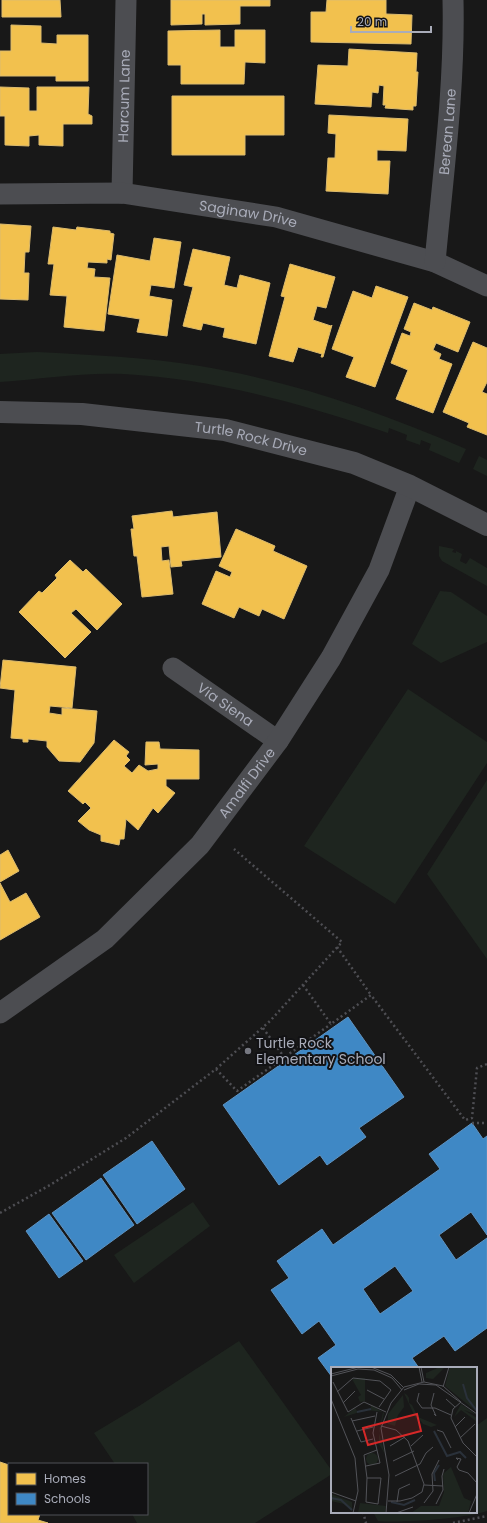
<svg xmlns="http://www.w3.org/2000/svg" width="487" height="1523" viewBox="0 0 487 1523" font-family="Poppins,sans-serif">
<rect width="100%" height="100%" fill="#181818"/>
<path fill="#1e251f" d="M37,352C91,355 147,357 200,366C295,382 378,411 466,449L459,463L429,450L431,444L421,440L420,445L406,440L407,435L389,428L388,433C303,404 215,379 124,374C83,372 41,379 0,382V354Z
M479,456L487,460V476L473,469Z
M439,546L454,549L452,552L456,553V551L462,554L460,561L466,564L470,558L487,568V586L442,561L439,556Z
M440,591L451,592L487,616V642L441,663L412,644Z
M408,689L487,742V763L395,904L304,846Z
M487,780V959L427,874Z
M193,1202L210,1226L134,1283L114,1255Z
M239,1341L332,1471V1474L255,1523H137L132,1514H147V1464H115L94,1433L139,1406Z
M487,1418V1511C464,1519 400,1523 378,1521L373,1512H476V1426Z"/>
<path fill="#f2c14e" stroke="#dcbb6e" d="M2,0H60L61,17H2Z
M171,0H270V6H240V24L205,25V14H202V24L171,25Z
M327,0H386V14L412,15L411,44L311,42V12H326Z
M11,25L41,26V43L57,44V35H88V81H56V76H0V51H11Z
M220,30V47H235V30H265V63L245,62L244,84H181V65H168V31Z
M349,49L417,53L416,72H418L416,106H413V110L385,108L386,105H383L384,86L379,85L378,93L372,92L371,107L315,104L318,65L348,66Z
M0,87L29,88V111H37V87H89L88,114L92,116V124H63V146L39,145V135L29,136V146L5,145V116H0Z
M172,96H284V135H245V155H172Z
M329,115L408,119L406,151L377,150V161H390L388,194L326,191L328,158H335L336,134L328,133Z
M0,224L31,226L29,252H25L24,273H29L28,300L0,299Z
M53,227L76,230L77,227L110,231V233L114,234L111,260L107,259V263L88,262L87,268L95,269L94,277L110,278L104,331L64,327L67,296L50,295L54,264H48Z
M154,238L181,242L174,288L151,285L149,296L172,300L167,336L137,332L140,319L108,314L117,255L150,261Z
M193,249L230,257L224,285L237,288L240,275L270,283L256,344L223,337L225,328L203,323L201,330L183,326L193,287L184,285Z
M290,264L335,277L326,308L317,306L313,320L331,326L332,325L323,357H321L322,354L298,347L293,362L269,356L285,297L281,296Z
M376,286L408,297L375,387L346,377L354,357L332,349L353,291L372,298Z
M414,303L432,310L433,307L470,322L458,352L436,343L433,350L441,354L439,359L452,364L433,413L396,399L408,370L391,363L402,333L410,336L411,332L404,329Z
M473,342L487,348V382L482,392L487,394V435L467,427L469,423L443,412Z
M172,511L173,517L217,512L221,557L181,561L182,566L171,567L169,546L161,547L162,561L169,560L173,594L142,597L137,556H134L131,529H134L132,516Z
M236,529L275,546L273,551L307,566L284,619L262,609L259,616L239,607L234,618L202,604L216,571L230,577L232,572L219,566Z
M70,560L83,572L86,569L122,604L97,630L76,609L71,613L91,632L65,658L19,612L39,591L42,593L57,578L55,575Z
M3,660L76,667L72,708L50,706L49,713L62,715V708L97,711L94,743L80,762L59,761L47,747V741L28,739V742H23V739L11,738L15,690L0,688Z
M114,740L129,752L126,756L130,760L124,766L132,773L139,765L148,771L158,769V764L145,765L146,742H159L160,749L199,750V779H166V786L175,793L158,813L153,808L138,830L126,819L124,839H120L119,845L101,841V835L89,830L78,821L91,808L85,802L83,804L68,791Z
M8,850L19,871L0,882V855Z
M0,883L10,902L26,893L40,917L0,940Z
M0,1462L9,1465V1514H40L38,1520L48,1523H0Z"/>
<path fill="#3f88c5" stroke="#5f93c1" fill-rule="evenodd" d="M348,1017L404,1097L359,1128L366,1137L327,1165L320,1155L279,1185L223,1105Z
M472,1123L483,1139L487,1136V1235L471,1212L439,1235L456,1260L487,1238V1328L455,1351L444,1336L412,1358L419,1368H332V1377L318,1358L336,1345L319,1321L302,1334L271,1290L289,1278L277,1261L322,1229L333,1245L440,1169L429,1154ZM395,1266L413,1291L380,1314L363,1289Z
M152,1141L185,1189L137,1224L103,1175Z
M101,1178L134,1225L86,1260L52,1213Z
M49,1214L83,1261L59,1278L26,1231Z"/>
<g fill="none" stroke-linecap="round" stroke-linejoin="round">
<path stroke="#4e4e53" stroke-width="2.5" stroke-dasharray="2 3" stroke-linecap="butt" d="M337,947L371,995
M303,985L331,1024L371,995L465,1120L472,1118L477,1068L487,1064
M263,1028L284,1057
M216,1069L237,1091L331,1024
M472,1123H487
M0,1213L50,1185L126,1138L216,1069L270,1021L342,942L234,849
M363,1512L366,1523
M453,1523L487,1516"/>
<g stroke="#4c4d51" stroke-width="21">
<path id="s1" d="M122,193L126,0"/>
<path id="s2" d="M0,194L122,193L276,217L435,262L487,286"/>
<path id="s3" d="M435,262C443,175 455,87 453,0"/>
<path id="s4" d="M173,668L278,741"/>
<path id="s5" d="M0,1013L105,939L200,845L278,741L331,658L379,570L410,486"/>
</g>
<path stroke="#4c4d51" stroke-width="22" id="s6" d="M0,412L82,414L225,430L354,463L410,486L487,525"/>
</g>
<circle fill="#767881" stroke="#121214" stroke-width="1.5" cx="248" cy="1051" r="4"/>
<g text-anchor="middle" stroke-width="4" stroke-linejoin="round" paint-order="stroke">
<g font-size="14" fill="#a9acb9" stroke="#121214">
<text dy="5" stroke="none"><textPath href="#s1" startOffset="97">Harcum Lane</textPath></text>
<text dy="5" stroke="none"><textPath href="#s3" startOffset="131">Berean Lane</textPath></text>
<text dy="5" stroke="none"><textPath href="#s2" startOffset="250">Saginaw Drive</textPath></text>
<text dy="5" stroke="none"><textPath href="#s6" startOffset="253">Turtle Rock Drive</textPath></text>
<text dy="5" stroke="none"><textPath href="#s4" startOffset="64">Via Siena</textPath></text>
<text dy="5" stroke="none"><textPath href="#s5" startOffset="340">Amalfi Drive</textPath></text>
</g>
<g font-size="14" fill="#a9acb9" stroke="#121214" text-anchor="start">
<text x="256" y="1048">Turtle Rock<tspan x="256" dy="16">Elementary School</tspan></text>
</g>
</g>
<g transform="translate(331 1367)">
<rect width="146" height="146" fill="#181818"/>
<path d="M109,0H114L102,12L95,11V6ZM119,0H146V45L114,19ZM34,11V34L29,35L27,30L30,28L21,12ZM73,26L76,28L78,31V36L81,38L87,50L106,58L100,60L92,57L87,50L85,52ZM72,28L73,40L67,48L64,59L57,57V47ZM130,37L146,48L133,43L146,51L145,54L130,43L123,50ZM40,38L53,46L48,66L54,87L48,77V64L52,45L35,43L13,50L24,41L26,44L40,42ZM35 92a6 6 0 1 1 12 0a6 6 0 1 1-12 0ZM120,100L133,131L140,134L137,146H80L90,139H108L113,125L112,107ZM0,127L21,135V144L13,137L0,134ZM29,136L55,139L54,146H27Z" fill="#1e251f"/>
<path fill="none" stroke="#2a313a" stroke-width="2" d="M132,17L136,31L146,44M26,45L40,42M103,64L116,89L129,85L135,91M104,114L103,106L108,98M0,131L10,133L21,143M60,135L73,138L84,133"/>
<path fill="none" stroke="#525358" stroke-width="1" d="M40,0L60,8L73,21M88,0L91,15M90,0L93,15M0,7L28,0M0,9L27,2L43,3L61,11L71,23M2,15L17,45L33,35L55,45M112,20L118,0M36,23L53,32M73,23L88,17L105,18L146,47M6,25L22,11L49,14L60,23L48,40M88,26L86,34L91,41H104L120,48M103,26L100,38L105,49L103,47M0,32L24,91L27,124L22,146M115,32L124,40M130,35L122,42L120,51L132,76L146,90M12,36L24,24M20,51L30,75L42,72M21,54L44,49M50,59L65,63L77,74L93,117L91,125L81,131L69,134H57M124,60L134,50M106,63L112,65L120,81M26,64L42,60M129,71L144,57M59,79L74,70M80,79L92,68M127,93L125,91L130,92L126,100L128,103L137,106L146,116M62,94L83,84M35,99L49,96L42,66L46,45M64,109L89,97L95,86L102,80M36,111H50L47,137L35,135L36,111L33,88L46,83M93,118L112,119M0,125L25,134M66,135L68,122L79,117M93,136L102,124L101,107L108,93M105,137L112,123L111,109L113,102M55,146L58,108L50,61L60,36L73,20L93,15L112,19L130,35M65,146L82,140M138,146L146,127"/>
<path fill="#d62828" fill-opacity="0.15" stroke="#d62828" stroke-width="2" d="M86,47L90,64L37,78L32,61Z"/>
<rect width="146" height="146" fill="none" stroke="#a9acb9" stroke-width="2"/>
</g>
<rect x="8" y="1463" width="140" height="52" fill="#121214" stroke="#4e5056"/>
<rect x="16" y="1473" width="20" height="12" fill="#f2c14e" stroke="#4e5056"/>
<text x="44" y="1483" font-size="12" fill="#a9acb9">Homes</text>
<rect x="16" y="1493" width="20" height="12" fill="#3f88c5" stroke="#4e5056"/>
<text x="44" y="1503" font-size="12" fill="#a9acb9">Schools</text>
<path d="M351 26v6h80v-6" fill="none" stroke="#a9acb9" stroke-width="2"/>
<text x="357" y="26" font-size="12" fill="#a9acb9" stroke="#121214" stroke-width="3" paint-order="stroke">20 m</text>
</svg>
